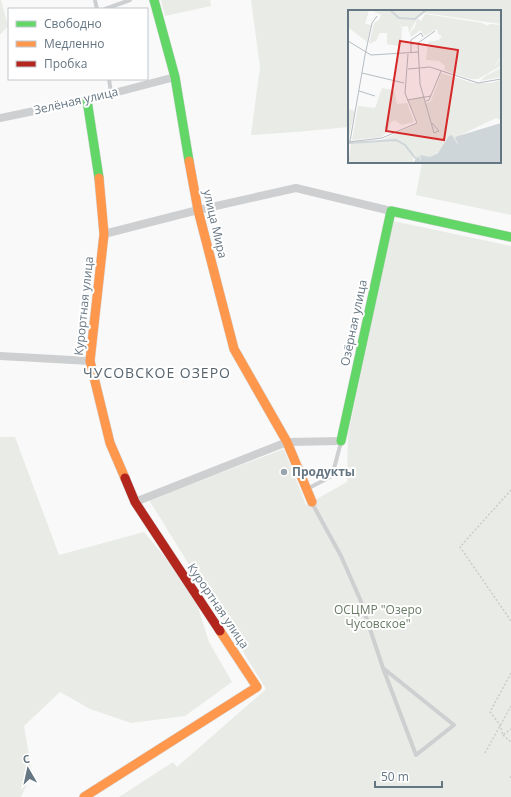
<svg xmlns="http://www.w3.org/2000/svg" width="511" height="797" viewBox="0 0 511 797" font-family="'Open Sans',sans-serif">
<rect width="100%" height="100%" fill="#f9f9f9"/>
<path fill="#e8ebe6" d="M0,0H1L8,26L0,35Z
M161,0H210L211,6L165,16Z
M251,0H511V215L416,195L422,162H500V11H349V127L295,132L251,135L260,67Z
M393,221L511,246V797H119L173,762L177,767L266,689L149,500L284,449L306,505L347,482L348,435Z
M0,437H15L59,555L144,532L173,567L191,585L209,642L232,682L185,716L131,723L90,709L60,692L24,726L32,773L21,797H0Z"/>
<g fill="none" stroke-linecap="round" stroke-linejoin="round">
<g stroke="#d5d6d7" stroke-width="10">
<path id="fast" d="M154,0L175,77L189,161
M87,100L99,178
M341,441L391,211L511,237"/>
</g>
<g stroke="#d5d6d7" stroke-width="10">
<path id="slow" d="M189,161L198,210L234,349L287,442L312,502
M99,178L104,234L90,361L110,443L125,478
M84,797L257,687L220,631"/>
</g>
<g stroke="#d5d6d7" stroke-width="10">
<path id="jam" d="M125,478L135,502L220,631"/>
</g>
<path stroke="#cbcccd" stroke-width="1.5" stroke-dasharray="2 2" stroke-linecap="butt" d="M511,490L460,547L511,621
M511,673L490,712L500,725L503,735L511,729
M503,735L511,742
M485,753L511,706
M510,778L511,776"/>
<path stroke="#cecfd0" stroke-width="4" d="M95,0L97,9
M105,9L130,0
M109,79L111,93
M307,489L332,476L341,442
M312,503L341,556L360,599L383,668L416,755L454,725L383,668"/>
<path stroke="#cecfd0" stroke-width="8" d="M0,118L87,100L175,77
M104,234L198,210L296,188L391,211
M0,356L90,361
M135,502L287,442L341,441"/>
<use href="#fast" stroke="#63d668" stroke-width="9"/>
<use href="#slow" stroke="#ff974d" stroke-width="9"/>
<use href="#jam" stroke="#b3261e" stroke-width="9"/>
</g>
<circle fill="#99a4ac" stroke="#fff" stroke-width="1.5" cx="284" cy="472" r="4"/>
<g text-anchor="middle" stroke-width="4" stroke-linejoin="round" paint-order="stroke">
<g font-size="12" fill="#657683" stroke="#fff">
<text transform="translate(76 101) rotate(-13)" y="4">Зелёная улица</text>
<text transform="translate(215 224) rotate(77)" y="4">улица Мира</text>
<text transform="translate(84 306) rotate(-84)" y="4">Курортная улица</text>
<text transform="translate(354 323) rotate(-78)" y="4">Озёрная улица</text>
<text transform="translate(218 606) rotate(56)" y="4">Курортная улица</text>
</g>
<g font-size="12" font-weight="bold" fill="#657683" stroke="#fff" text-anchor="start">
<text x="292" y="476">Продукты</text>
</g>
<g font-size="12" fill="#687a64" stroke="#fff">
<text x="378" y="614">ОСЦМР "Озеро<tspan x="378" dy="14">Чусовское"</tspan></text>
</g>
<g font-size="14" letter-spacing="1" fill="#57646e" stroke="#fff">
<text x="157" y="378">ЧУСОВСКОЕ ОЗЕРО</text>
</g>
</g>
<g transform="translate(348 10)">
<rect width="153" height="153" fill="#f9f9f9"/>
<path d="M21,0L17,14L23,15L19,32L0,17V1ZM23,0H41L46,5L43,0H153V14L76,3L69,8L73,11L77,4L134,13L140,16L141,14L153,15V46L146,57L153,48V56L130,69H122L96,60L97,56L91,51L78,50L80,32L91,30L94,26L90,24L89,19L76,26L73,20L63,27L62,23L67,17L69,9L61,23L60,16L54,17L48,7L54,18L53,34L50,36L39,34V23H32L28,31L21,34L26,13L31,10L33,5ZM153,58V67L132,71L139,65ZM93,63L125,73H143L153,70V110L148,108L113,125L114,128L72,153L65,143V153H0L3,134L34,130L70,113L60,90L76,86L78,93L83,91ZM34,78L46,80L49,94L59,93L66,112L54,115L47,110L42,113L40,122L33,127L4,130L10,96L27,98ZM0,99L7,101L0,131Z" fill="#e8ebe6"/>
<path d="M153,113V153H65L70,146L73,151L72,145L82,147L90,143L101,126L104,125L110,135L107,127Z" fill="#ced6d9"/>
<path fill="none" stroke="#ced6d9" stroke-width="2" d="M42,0L51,8L67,9L78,0H85M1,133L48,130L57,135L68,149"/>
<path fill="none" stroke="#b5bdc3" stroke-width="1" d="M0,31L23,45L71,42M70,33L72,74L86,123L91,121L84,113M63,34L70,33L87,21M63,43V30L73,23L75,27M60,59L82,57L130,73L153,69M14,63L56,73M11,81L27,86M59,90L83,86M78,91L81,90L93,61M2,131L17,45L24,13L29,6M0,132L34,128L69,113L57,83L60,44"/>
<path fill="#d62828" fill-opacity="0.15" stroke="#d62828" stroke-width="2" d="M52,31L110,40L96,130L38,121Z"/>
<rect width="153" height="153" fill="none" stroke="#657683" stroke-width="2"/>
</g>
<rect x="8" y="8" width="140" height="72" fill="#ffffff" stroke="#c1c8cd"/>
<rect x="16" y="21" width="20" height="6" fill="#63d668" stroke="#c1c8cd"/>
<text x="44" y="28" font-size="12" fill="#657683">Свободно</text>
<rect x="16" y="41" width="20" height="6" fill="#ff974d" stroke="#c1c8cd"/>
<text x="44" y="48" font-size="12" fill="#657683">Медленно</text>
<rect x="16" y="61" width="20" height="6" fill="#b3261e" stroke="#c1c8cd"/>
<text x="44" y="68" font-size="12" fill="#657683">Пробка</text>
<g transform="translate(28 769) rotate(351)" stroke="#ffffff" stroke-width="3" paint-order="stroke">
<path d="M0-3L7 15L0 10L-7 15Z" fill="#657683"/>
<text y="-6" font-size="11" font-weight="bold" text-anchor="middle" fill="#657683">С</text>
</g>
<path d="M375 781v6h67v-6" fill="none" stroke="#657683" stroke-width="2"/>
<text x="381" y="781" font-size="12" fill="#657683" stroke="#ffffff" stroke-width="3" paint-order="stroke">50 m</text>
</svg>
